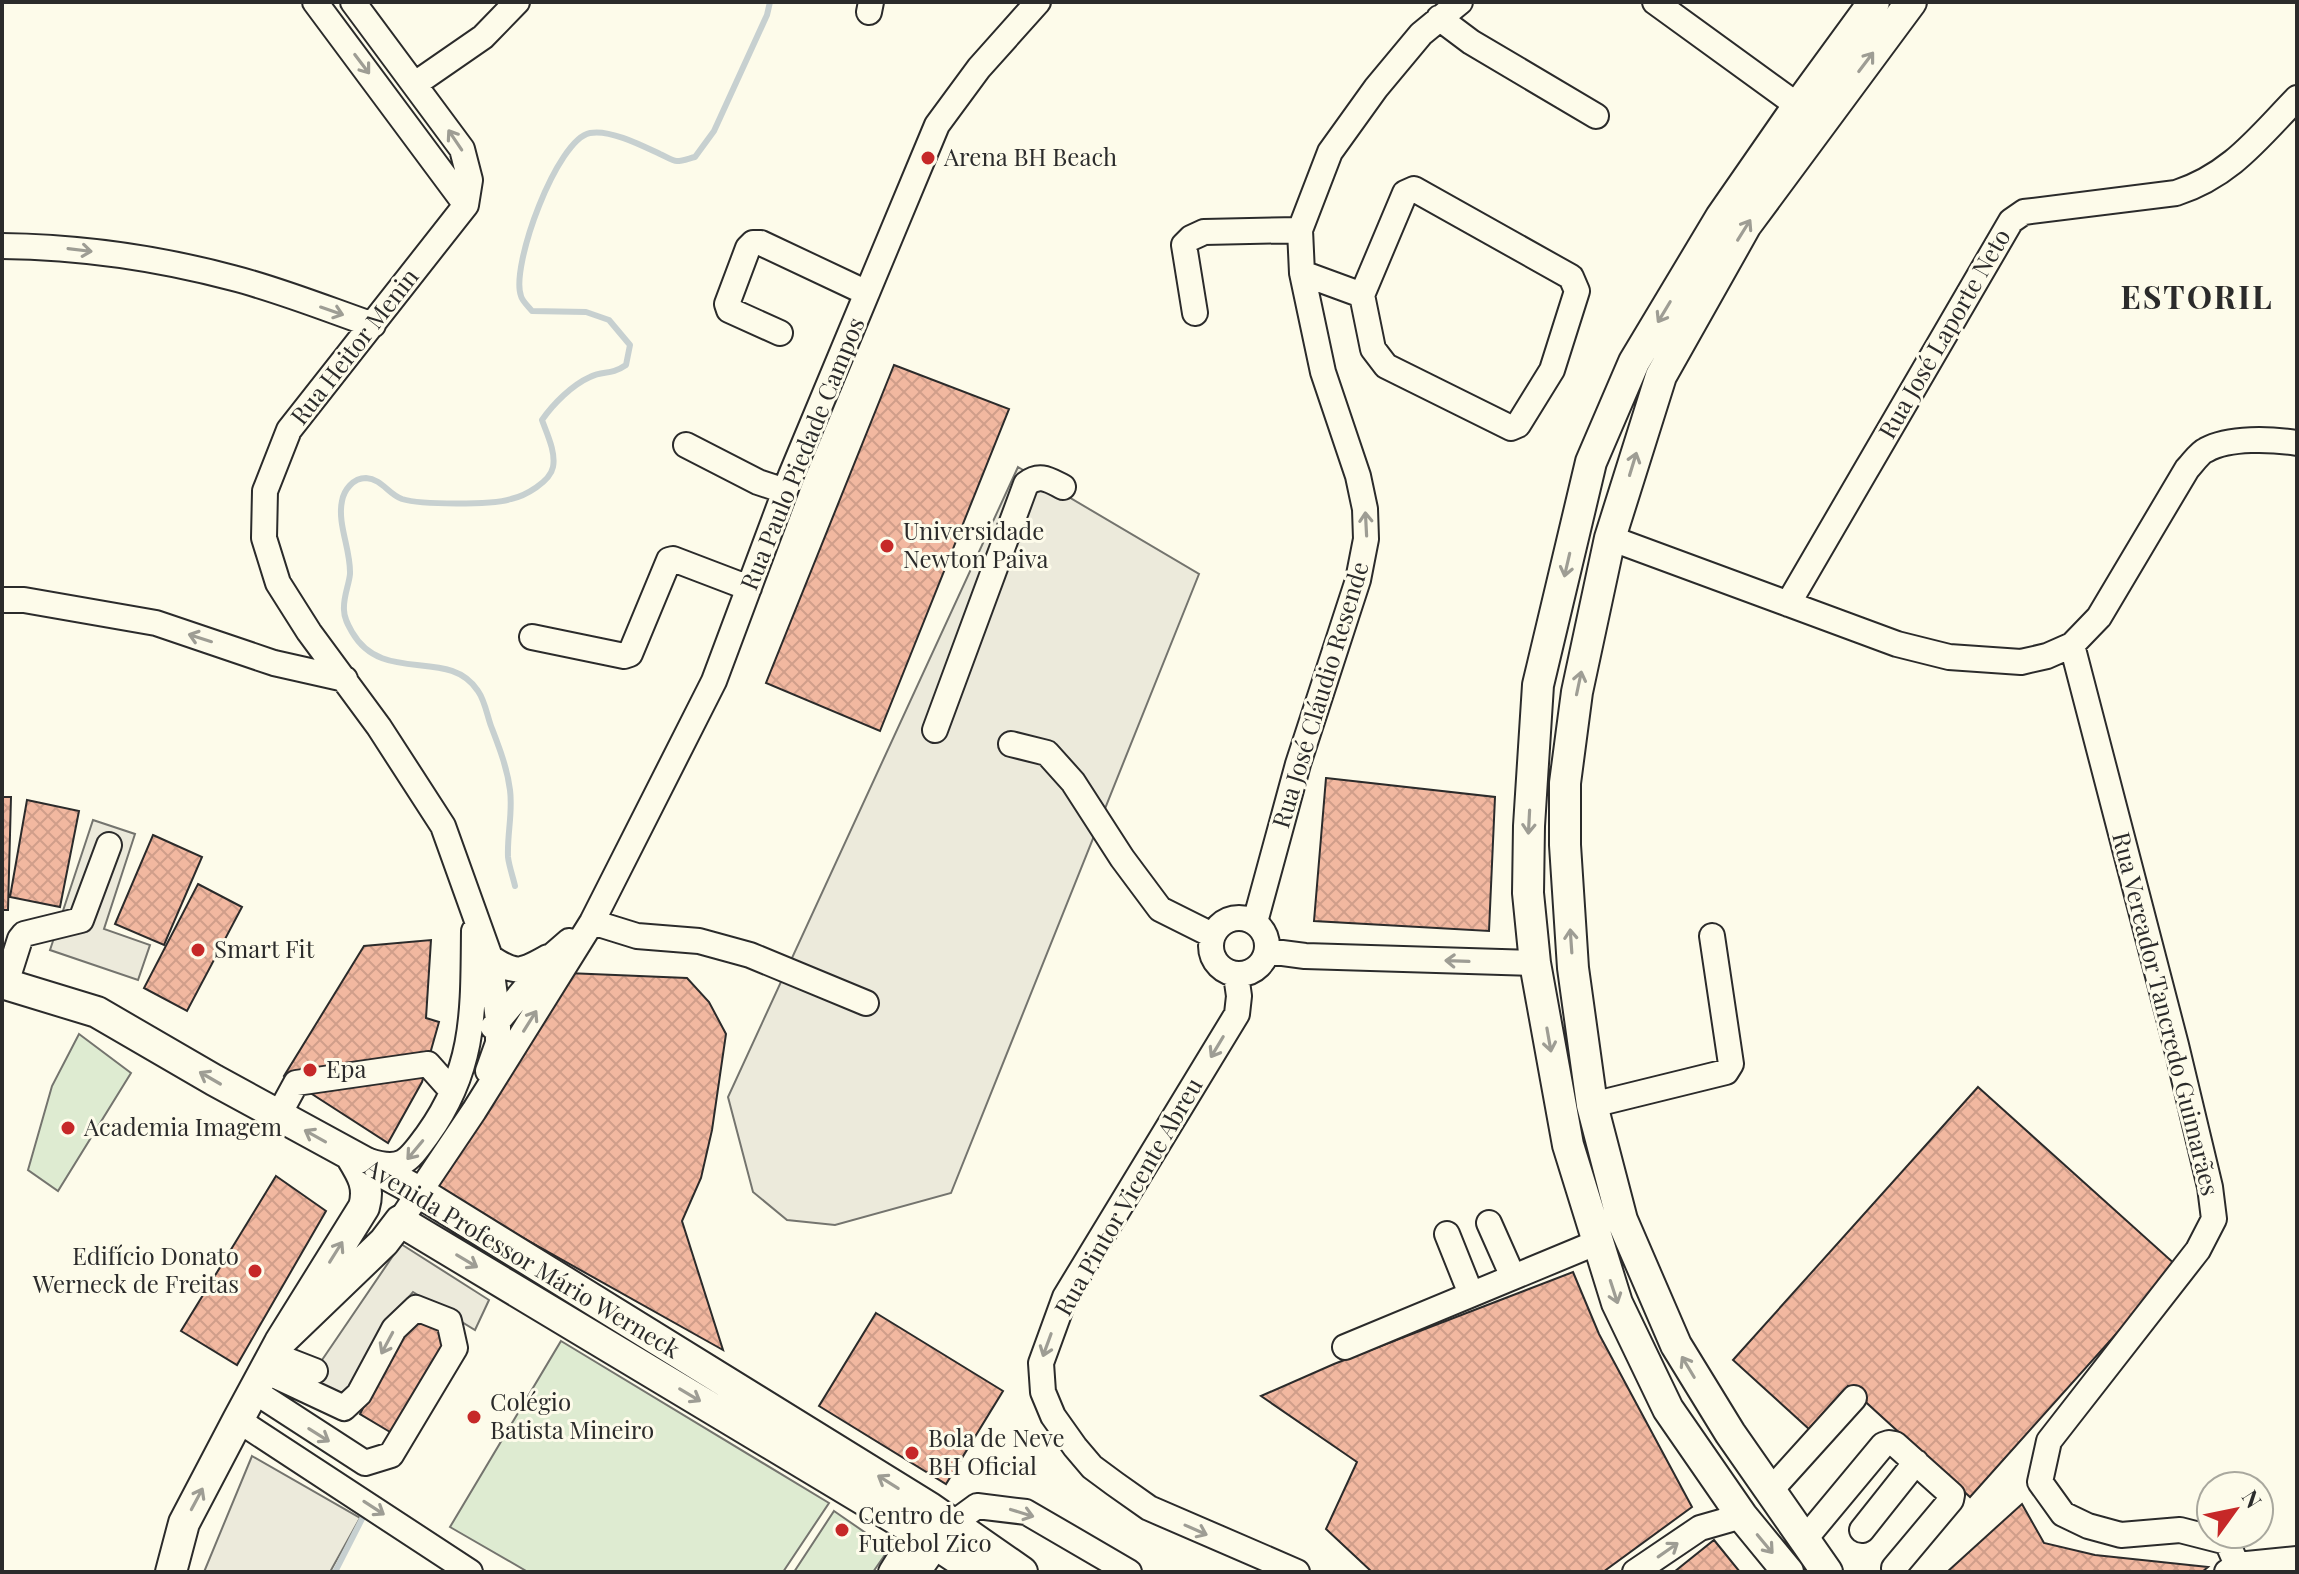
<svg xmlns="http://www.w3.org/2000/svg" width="2299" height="1574" viewBox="0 0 2299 1574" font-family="'Playfair Display',serif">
<defs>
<pattern id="building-cross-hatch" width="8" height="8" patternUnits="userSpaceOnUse" patternTransform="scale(2)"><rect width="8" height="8" fill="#f2b8a0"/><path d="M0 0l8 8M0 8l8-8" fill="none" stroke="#d09e8a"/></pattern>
</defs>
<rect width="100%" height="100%" fill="#fdfbea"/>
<path fill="#deebd1" stroke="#74746e" stroke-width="2" d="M79,1034L131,1073L58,1191L28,1170L52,1086Z
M561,1341L829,1503L783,1572H528L450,1527Z
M834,1511L889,1549L873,1572H794Z"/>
<path fill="#eceadb" stroke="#74746e" stroke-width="2" d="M1018,467L1199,574L951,1193L835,1225L787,1220L753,1192L728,1097Z
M93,820L135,834L104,929L150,945L138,980L50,950Z
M401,1244L489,1300L475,1330L413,1292L401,1306L350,1389L341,1398L307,1382Z
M252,1456L360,1518L330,1572H204Z"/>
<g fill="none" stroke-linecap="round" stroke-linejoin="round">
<path stroke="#c7d0d0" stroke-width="6" d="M515,886C513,877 509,866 508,857C507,834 513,812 510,790C507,767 499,747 491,726C487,715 485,701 478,691C449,646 383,686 352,632C348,625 344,618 344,610C343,597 349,585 350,574C351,550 337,524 342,501C344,490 353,478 366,478C382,479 388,494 402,499C421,505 492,505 511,499C525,496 550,482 553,467C556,452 547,434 542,420C553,404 572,385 590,377C604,370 610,376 626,365L630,345L609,320L586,312L532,311C529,307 522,301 521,296C510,267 557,139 590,133C610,129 643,146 660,154C665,156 672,161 677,161C683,161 690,158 695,157L714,131L767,15L770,2
M335,1572L365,1513"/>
</g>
<path fill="url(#building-cross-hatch)" stroke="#2b2b2b" stroke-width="2" d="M894,365L1009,409L880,731L766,683Z
M1326,778L1495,797L1489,931L1314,921Z
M2,797H11L8,910H2Z
M27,800L79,811L60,907L10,897Z
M153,835L202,857L164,945L115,924Z
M198,884L242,907L187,1011L144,988Z
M431,940L426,1018L439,1022L422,1082L388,1143L284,1076L364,946Z
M567,973L687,978L709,1002L726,1034L712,1130L701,1178L682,1221L723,1350L434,1188Z
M1978,1087L2177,1266L1970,1497L1848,1386L1809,1429L1733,1360Z
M276,1176L326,1211L237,1365L181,1331Z
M1573,1272L1599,1334L1692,1507L1603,1572H1372L1326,1529L1357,1462L1261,1396L1334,1364Z
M876,1313L1003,1391L946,1484L819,1406Z
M417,1315L447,1332L448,1348L395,1435L360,1414L401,1332Z
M2022,1504L2044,1543L2095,1555L2208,1567L2202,1572H1947Z
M1714,1540L1740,1572H1674Z"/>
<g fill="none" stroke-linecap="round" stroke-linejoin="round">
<g stroke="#2b2b2b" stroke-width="28">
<path id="minor" d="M315,2L466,205
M353,2L462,149L470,180L466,205L289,430L265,491L264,538L278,583L309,632L379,727L443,826L490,957L498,1020V1043L488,1071
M1655,2L1812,116
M869,12L871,2
M1439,18L1471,42L1596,116
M415,84L483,37L517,2
M1414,189L1571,277L1577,291L1552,370L1518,425L1511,428L1386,366L1373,349L1362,295L1405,193Z
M2,246C80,247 158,258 233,278C280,290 327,309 373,325
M1302,273L1362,295
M1195,313L1184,245L1191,238L1204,232L1300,230
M780,333L729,310L727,304L748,248L753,243H761L867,293
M686,445L758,482L785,491
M1610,538L1897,644L1949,657L2021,662L2047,656L2072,645L2099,617L2187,469C2193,463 2199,453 2206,450C2229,437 2272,439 2297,443
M2,600H24L156,623L274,663L345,679
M1788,604L2011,221L2024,212L2176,193C2231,175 2258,138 2297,98
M532,637L624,656L630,654L669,560L673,559L749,588
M2072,645L2176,1045L2210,1187L2214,1219L2198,1250L2049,1441L2040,1482L2063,1514L2088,1526L2121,1535L2180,1530L2227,1542L2237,1565L2227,1572
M935,730L1026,484C1040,473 1049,480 1063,487
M1011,744L1047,753L1073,782L1122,858L1160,909L1212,935
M1211 946a28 28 0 1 1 56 0a28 28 0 1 1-56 0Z
M592,922L637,936L699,941L750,955L866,1003
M1255,922L1298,764L1358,580L1366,539L1365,509L1358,476L1323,372L1302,273L1300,230L1330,152L1376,88L1421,34L1460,2
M1267,951L1305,956L1535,963
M490,957C516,975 522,972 548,957
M1236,975L1239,996L1237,1014L1065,1297L1041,1363L1043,1392L1053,1416L1075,1447L1092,1467L1115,1484L1149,1508L1297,1572
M6,983L20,939L24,934L81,920L109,845
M493,1027L554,954L569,941
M1592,1105L1726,1072L1731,1064L1712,936
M278,1116L296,1083L428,1064L452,1091
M369,1161C403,1172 409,1160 428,1134C476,1067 473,1009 474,931
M400,1221L474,1111L592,922L714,681L791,475L937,125L979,68L1038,2
M1489,1223L1513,1277
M1447,1234L1471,1294
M1345,1347L1598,1242
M274,1355L315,1371
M254,1391L365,1463L391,1455L455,1348L449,1321L416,1308L394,1329L359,1394L344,1408L265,1371
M238,1420L470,1572
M1770,1491L1854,1398
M1862,1530L1916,1462
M1804,1540L1883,1445L1889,1443L1895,1444L1952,1495L1951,1500L1894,1568
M2237,1565L2297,1559
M891,1572L925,1517
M918,1572L951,1525L977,1506L1026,1512L1129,1572
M1635,1572L1700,1528L1742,1516"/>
</g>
<g stroke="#2b2b2b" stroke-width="34">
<path id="major" d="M2,983L97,1012L214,1080L419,1192L930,1508L1022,1572
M280,1342L384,1242L400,1221L916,1531L978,1572
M171,1572L184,1523L238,1420L280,1342L364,1207C370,1186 362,1174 351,1156
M1788,1572L1742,1516L1668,1409L1617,1303L1568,1145L1535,963L1528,893L1529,826L1538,685L1591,462L1634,362L1721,217L1798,106L1874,2
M1827,1572L1730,1433L1676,1345L1622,1220L1592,1105L1573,968L1565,845V783L1577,692L1610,538L1661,376L1746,225L1911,2"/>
</g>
<use href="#minor" stroke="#fdfbea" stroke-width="24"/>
<use href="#major" stroke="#fdfbea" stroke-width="30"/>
</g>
<defs><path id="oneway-shaft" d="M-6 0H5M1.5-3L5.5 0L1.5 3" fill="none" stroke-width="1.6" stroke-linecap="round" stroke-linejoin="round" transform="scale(2)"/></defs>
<g stroke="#9e9d94">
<use href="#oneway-shaft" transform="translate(1866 62) rotate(-53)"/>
<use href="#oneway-shaft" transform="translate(362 64) rotate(53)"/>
<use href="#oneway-shaft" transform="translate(455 140) rotate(-124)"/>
<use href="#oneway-shaft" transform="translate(1744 230) rotate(-58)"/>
<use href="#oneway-shaft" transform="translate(80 250) rotate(7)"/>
<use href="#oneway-shaft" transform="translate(332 311) rotate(19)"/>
<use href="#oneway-shaft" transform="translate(1664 312) rotate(121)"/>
<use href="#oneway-shaft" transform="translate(1633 464) rotate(-73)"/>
<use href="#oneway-shaft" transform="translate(1366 524) rotate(-93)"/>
<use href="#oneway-shaft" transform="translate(1567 565) rotate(103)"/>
<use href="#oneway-shaft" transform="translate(200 638) rotate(-162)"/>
<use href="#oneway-shaft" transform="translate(1579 683) rotate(-78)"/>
<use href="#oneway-shaft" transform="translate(1529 822) rotate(93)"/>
<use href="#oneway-shaft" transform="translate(1571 941) rotate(-94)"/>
<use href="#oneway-shaft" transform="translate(1457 961) rotate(-178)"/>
<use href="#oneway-shaft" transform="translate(530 1021) rotate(-58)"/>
<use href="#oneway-shaft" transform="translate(1549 1040) rotate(80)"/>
<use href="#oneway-shaft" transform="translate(1217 1047) rotate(121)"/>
<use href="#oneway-shaft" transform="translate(210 1078) rotate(-150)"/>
<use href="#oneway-shaft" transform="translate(315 1136) rotate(-151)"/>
<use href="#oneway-shaft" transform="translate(415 1150) rotate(130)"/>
<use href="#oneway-shaft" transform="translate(336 1252) rotate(-58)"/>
<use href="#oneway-shaft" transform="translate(467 1261) rotate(31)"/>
<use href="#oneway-shaft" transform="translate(1614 1292) rotate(72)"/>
<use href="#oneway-shaft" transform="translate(387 1343) rotate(118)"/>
<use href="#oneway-shaft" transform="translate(1047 1345) rotate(110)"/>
<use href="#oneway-shaft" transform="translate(1688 1367) rotate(-121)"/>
<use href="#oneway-shaft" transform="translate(690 1395) rotate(31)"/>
<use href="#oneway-shaft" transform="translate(319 1435) rotate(32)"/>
<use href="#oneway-shaft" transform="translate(888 1482) rotate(-148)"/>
<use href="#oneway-shaft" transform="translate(197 1499) rotate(-62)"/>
<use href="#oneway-shaft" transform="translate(374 1508) rotate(33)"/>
<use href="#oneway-shaft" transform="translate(1022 1513) rotate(17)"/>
<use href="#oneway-shaft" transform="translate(1196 1530) rotate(24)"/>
<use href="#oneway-shaft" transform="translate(1765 1544) rotate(50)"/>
<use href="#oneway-shaft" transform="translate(1668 1550) rotate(-35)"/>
</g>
<g fill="#c62828" stroke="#fdfbea" stroke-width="3">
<circle cx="928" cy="158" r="8"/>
<circle cx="887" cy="546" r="8"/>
<circle cx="198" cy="950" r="8"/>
<circle cx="310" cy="1070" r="8"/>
<circle cx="68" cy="1128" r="8"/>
<circle cx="255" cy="1271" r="8"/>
<circle cx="474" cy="1417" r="8"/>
<circle cx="912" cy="1453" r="8"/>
<circle cx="842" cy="1530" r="8"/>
</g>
<g text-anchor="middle" stroke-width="6" stroke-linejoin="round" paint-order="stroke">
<g font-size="24" fill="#2b2b2b" stroke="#fdfbea" text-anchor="start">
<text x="944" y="166">Arena BH Beach</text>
<text x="903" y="540">Universidade<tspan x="903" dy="28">Newton Paiva</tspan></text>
<text x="214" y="958">Smart Fit</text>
<text x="326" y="1078">Epa</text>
<text x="84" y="1136">Academia Imagem</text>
<text x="239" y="1265" text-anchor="end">Edifício Donato<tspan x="239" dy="28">Werneck de Freitas</tspan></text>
<text x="490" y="1411">Colégio<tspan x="490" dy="28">Batista Mineiro</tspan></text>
<text x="928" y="1447">Bola de Neve<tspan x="928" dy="28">BH Oficial</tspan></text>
<text x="858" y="1524">Centro de<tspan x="858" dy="28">Futebol Zico</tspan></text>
</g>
<g font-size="24" fill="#2b2b2b" stroke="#fdfbea">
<text transform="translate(1945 334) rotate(-60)" y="8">Rua José Laporte Neto</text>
<text transform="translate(355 347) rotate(-52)" y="8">Rua Heitor Menin</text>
<text transform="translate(803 454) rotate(-68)" y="8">Rua Paulo Piedade Campos</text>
<text transform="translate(1321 695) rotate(-73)" y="8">Rua José Cláudio Resende</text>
<text transform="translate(2165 1014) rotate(76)" y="8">Rua Vereador Tancredo Guimarães</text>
<text transform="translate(1129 1197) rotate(-60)" y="8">Rua Pintor Vicente Abreu</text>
<text transform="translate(522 1259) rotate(31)" y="8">Avenida Professor Mário Werneck</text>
</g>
<g font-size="32" font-weight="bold" letter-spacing="2" fill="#2b2b2b" stroke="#fdfbea">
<text x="2197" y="309">ESTORIL</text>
</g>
</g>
<rect width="2299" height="1574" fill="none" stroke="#2b2b2b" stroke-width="8"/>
<g transform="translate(2235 1510) rotate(57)"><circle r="38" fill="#fdfbea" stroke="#a9a89e" stroke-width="2"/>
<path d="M0-6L14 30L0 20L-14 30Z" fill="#c62828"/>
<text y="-12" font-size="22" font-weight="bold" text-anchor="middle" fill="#2b2b2b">N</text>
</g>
</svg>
